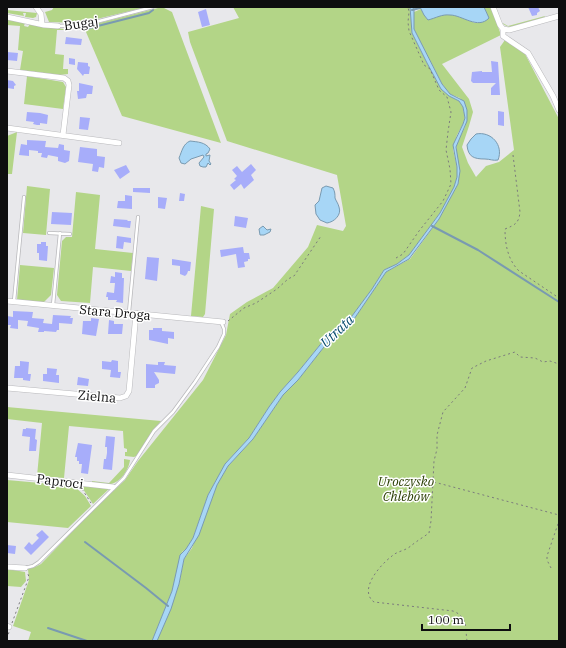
<svg xmlns="http://www.w3.org/2000/svg" width="566" height="648" viewBox="0 0 566 648" font-family="'IBM Plex Serif',serif">
<rect width="100%" height="100%" fill="#e8e8eb"/>
<path fill="#b3d587" d="M54,7H147L80,23L49,22L45,12L52,10Z
M233,7H410L412,33L427,63L441,89L449,96L459,101L463,107L465,118L463,124L457,135L453,149L457,167V177L454,187L440,213L409,255L397,264L384,270L372,289L349,320L324,340L298,372L280,392L269,407L249,438L225,464L208,495L193,538L186,549L182,552L172,591L152,641H28L31,632L13,626L29,580L28,569L35,567L41,564L95,508L125,480L138,461L203,380L226,335L230,314L247,302L273,288L308,247L317,225L343,231L346,226L337,175L227,141L190,42L188,32L239,18Z
M484,7H491L501,35L442,64L469,99L473,112L469,126L462,147L468,163L476,177L486,166L499,162L514,150L500,47L505,40L524,52L559,119V641H157L179,584L184,559L192,548L217,485L228,466L253,439L283,395L298,380L331,338L350,325L386,272L410,259L439,219L458,184L459,178L456,144L465,127L467,117L460,98L450,94L442,84L414,29V12L421,9L427,19L443,15H457L475,23C481,23 484,21 488,16Z
M495,7H496L501,22L508,26L545,16L544,18L512,27C500,27 499,16 495,7Z
M158,8H164L172,12L221,143L122,116L86,32L87,26Z
M7,10L37,13L36,17L33,18L25,17L26,13H23L24,16L7,13Z
M7,19L25,23L24,26L28,27L30,24L70,30H57L55,54L64,55L63,69H68V74L60,75L20,70L23,51L18,50L20,26L7,25Z
M27,76L63,82L66,87L63,109L24,104Z
M17,132L12,174H7V136Z
M27,186L50,189L46,235L23,233Z
M76,192L100,195L95,249L133,253L131,271L93,267L90,303L61,301L57,295L62,241L66,237H72Z
M201,206L214,209L205,314L203,317L191,316Z
M20,265L54,268L51,295L43,303L17,300Z
M7,407L161,421L151,434L138,455L134,457L125,456V452H127V449L124,448L123,431L69,426L64,478L37,476L42,423L7,419Z
M124,459L130,460C129,469 121,482 111,484C106,485 98,483 92,483V481L109,483L124,467Z
M7,480L74,486L85,496L91,506L68,528L7,522Z
M84,486H86L109,489L93,504L83,489V487Z
M7,569L25,572L26,581L21,587L7,586Z"/>
<path fill="#a7d6f6" stroke="#799ab1" d="M410,7L414,8V29L442,84L450,94L464,101L467,110V121L456,147L460,171L458,184L439,219L409,259L386,272L350,325L331,338L298,380L283,395L253,439L228,466L217,485L199,535L184,559L179,584L171,609L157,641H152L172,591L180,555L186,549L193,538L208,495L225,464L249,438L269,407L280,392L298,372L324,340L349,320L372,289L384,270L397,264L409,255L440,213L454,187L457,177V167L453,145L463,124L465,118L463,107L459,101L449,96L441,89L427,63L412,33Z
M420,7H484L489,18C478,30 462,15 450,15C442,14 436,18 428,20L424,15Z
M476,134C491,131 504,145 498,160C493,161 490,159 485,159C474,159 468,157 467,145L471,139Z
M190,141C198,142 205,142 210,149L208,153L206,154V156L210,155L209,161L211,164L210,165L208,163L206,167H203L200,166L199,163L204,157L203,155L191,159L185,164L181,163L179,158C182,151 183,144 190,141Z
M326,186L333,188C335,192 335,194 335,198C336,201 338,203 339,207C342,215 334,222 327,223L320,220L316,214L315,205L319,201L322,188Z
M263,226L267,230L271,229L270,232L264,235H260L259,229Z"/>
<g fill="none" stroke-linecap="round" stroke-linejoin="round">
<path stroke="#799ab1" stroke-width="2" d="M412,10L420,8
M86,29L149,13L153,10
M432,226L478,250L559,302
M85,542L146,588L168,606
M48,628L87,641"/>
</g>
<path fill="#a7adfa" d="M528,7H538L540,11L537,13V15L532,16Z
M206,9L210,25L202,27L198,12Z
M66,37L82,39L81,45L65,44Z
M7,52L18,53L17,61L7,60Z
M69,58L75,59V65L69,64Z
M491,61L498,62L500,95H491V88L496,83H473L471,81L472,72L482,71V72H492Z
M78,62L88,63V66L90,67L89,74H84L83,76L77,69Z
M7,80L13,81L16,85L14,86V89L7,88Z
M79,83L93,86L92,94H87L86,98L78,99L77,91H79Z
M498,111L504,112V126L498,125Z
M27,112L40,113L48,115L47,124L40,123V125H37L33,124L34,122L26,121Z
M80,117L90,118L88,130L79,129Z
M27,140L46,141L45,147L58,148L59,144L64,145V150L70,151L69,161L65,163L58,161V157L48,155L47,158L41,157L42,153H38V151L29,150V156L19,155L21,144L27,145Z
M80,147L97,149V156L105,157L104,168L99,167L98,172L92,171L93,164L78,162Z
M251,164L256,170L251,175L254,180L244,189L241,184L234,190L230,185L236,180L234,179L237,176L232,170L237,166L242,172Z
M126,165L130,172L120,179L114,170Z
M133,188H150V193L133,192Z
M180,193L185,194L184,201H179Z
M125,195L132,196V209L117,208L118,201H125Z
M158,197L167,198L165,209L158,208Z
M52,212L72,213L71,225L51,224Z
M235,216L248,218L246,228L234,226Z
M114,219L128,220L127,221H131L130,228L113,226Z
M117,236L131,238V243L124,242L123,249L116,248Z
M41,242H46V246H48L47,261L39,260V253H37V244H41Z
M243,247L244,253H249L250,259H248V261L244,262L245,267L238,268L236,254L221,257L220,250Z
M147,257L159,258L157,281L145,279Z
M172,259L191,262L190,271H188L187,274L185,276L180,274V266L172,265Z
M115,272L122,273V278H124L123,303L116,302L117,300H108V297H106L107,292L114,293L115,283H110L111,276L115,277Z
M13,311L33,312L32,318L44,319L43,323L52,324L53,315L71,316L70,318H73L72,324L59,323V330H57L56,332L44,331V332H38L39,328L27,326L28,321L18,320V329L10,328L11,325H7V316L13,317Z
M91,318L99,319L96,336L82,334L83,321H91Z
M109,320L114,321V324H123L122,334H108Z
M153,328H162V331L174,332V339L168,338V344L149,340V330H153Z
M112,360L118,361V372H121L120,378L110,377L111,370L102,369V361L111,362Z
M20,361L29,362L28,374H31L30,381L23,380V378H14L15,366H20Z
M158,362H165L164,365L176,366L175,374L154,372L159,380V383L155,385V388H146V364L158,365Z
M47,368L57,369L56,375H59V383L43,381V374H47Z
M78,377L89,379L88,386L77,385Z
M26,428L36,429L35,439L37,440L36,451H29L30,437L22,436L23,429H26Z
M106,436L115,437L112,470L103,469L104,459H106L107,453V447H105Z
M78,443L92,445L88,474L81,473L82,464H79V461H77V457H75Z
M42,530L49,537L31,555L24,548L29,542L32,545L39,538L36,535Z
M7,545L16,546L15,554L7,553Z"/>
<g fill="none" stroke-linecap="round" stroke-linejoin="round">
<g stroke="#b9b9bc" stroke-width="4">
<path id="lane" d="M58,26L84,25L153,7
M49,233L70,234
M14,301L24,197
M53,305L60,233
M129,312L138,217
M25,568L33,566L39,562L124,478L154,431L173,412L195,382L218,347L224,334V329L221,322"/>
</g>
<g stroke="#b9b9bc" stroke-width="6">
<path id="street" d="M36,7L41,14L42,24
M493,7L500,25L503,29V36L528,53L553,96L559,110
M7,17L44,25L58,26
M503,29L509,30L559,16
M7,71L64,78L68,81L69,85L63,135
M7,128L119,143
M7,301L223,322
M7,388L120,398L126,396L129,391L136,313
M7,475L113,487
M7,567L25,568
M7,626L9,627"/>
</g>
<path stroke="#7b7b7d" stroke-width="1" stroke-dasharray="2 3" stroke-linecap="butt" d="M513,155L520,212C519,223 515,225 505,229C505,245 508,260 519,271L559,298
M396,258L403,254L419,231L443,201L451,184L450,169L446,150L448,132L451,112L447,97L439,90L430,69L424,65L409,31L408,22L409,12L408,7
M228,321L244,308L256,303L277,289L288,279L294,276L321,236
M434,482L559,515
M82,489L91,503
M551,568L547,560V556L559,521
M12,623L29,577L28,574
M7,639L9,632
M467,641C465,627 468,617 453,611L374,602C358,590 380,565 392,556C396,552 403,551 408,548C411,546 413,544 416,542C420,539 425,536 429,533L431,521L434,461L437,449V435L443,412L465,388L472,368L486,361L515,352L520,357L535,358L543,362L550,361L559,364"/>
<use href="#lane" stroke="#fff" stroke-width="2.5"/>
<use href="#street" stroke="#fff" stroke-width="5"/>
</g>
<g text-anchor="middle" stroke-width="3" stroke-linejoin="round" paint-order="stroke">
<g font-size="13" fill="#0e0e0f" stroke="#fff">
<text transform="translate(81 23) rotate(-8)" y="5">Bugaj</text>
<text transform="translate(115 312) rotate(5)" y="5">Stara Droga</text>
<text transform="translate(97 396) rotate(5)" y="5">Zielna</text>
<text transform="translate(60 481) rotate(7)" y="5">Paproci</text>
</g>
<g font-size="13" font-style="italic" fill="#293d01" stroke="#fff">
<text x="406" y="486">Uroczysko<tspan x="406" dy="15">Chlebów</tspan></text>
</g>
<g font-size="14" font-style="italic" fill="#054a6c" stroke="#fff">
<text transform="translate(337 331) rotate(-44)" y="5">Utrata</text>
</g>
</g>
<rect width="566" height="648" fill="none" stroke="#0e0e0f" stroke-width="16"/>
<path d="M422 624v6h88v-6" fill="none" stroke="#0e0e0f" stroke-width="2"/>
<text x="428" y="624" font-size="12" fill="#0e0e0f" stroke="#ffffff" stroke-width="3" paint-order="stroke">100 m</text>
</svg>
